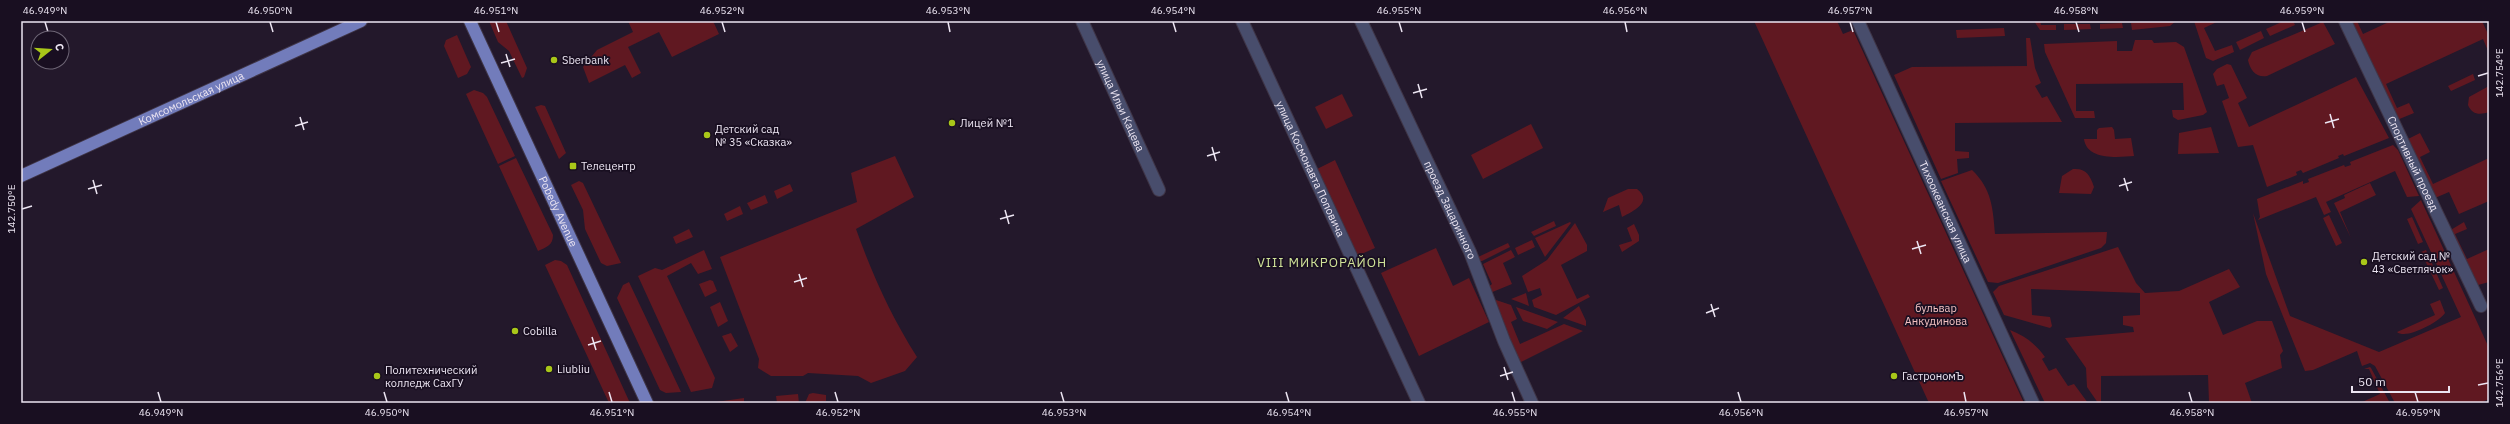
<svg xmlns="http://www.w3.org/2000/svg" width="2510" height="424" viewBox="0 0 2510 424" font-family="'IBM Plex Sans',sans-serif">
<rect width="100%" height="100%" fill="#23182b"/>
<path fill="#601821" d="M489,21H506L527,68L524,77L522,78L509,51L498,42Z
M628,21H713L719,34L672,57L659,32L628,47L641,73L632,78L625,65L589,83L583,67L597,50L633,32Z
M1754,21H1837L1843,34L1853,30L2024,403H1929Z
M2034,21H2040L2041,25H2056V30H2040Z
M2148,21H2176L2170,26L2132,30L2131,23Z
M2194,21H2219L2204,28L2215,51L2232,45L2234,52L2213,61L2206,58Z
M2284,21H2293L2295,25L2270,36L2266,29Z
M2349,21H2357L2363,34L2391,21H2482L2489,36V53L2483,39L2386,84L2397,108L2409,103L2414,113L2397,120Z
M2323,22L2335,44L2267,76C2256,78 2250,70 2248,60L2252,52Z
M2122,23L2123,28L2100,29V24Z
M2064,24H2090L2091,29L2064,30Z
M2004,28L2005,36L1957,38L1956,30Z
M2261,31L2264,38L2240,50L2236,42Z
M457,35L471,67L467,74L458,78L444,46L446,40Z
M2026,38H2030L2035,68L2041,83L2035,86L2042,98L2047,96L2062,122L1955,123V151L1969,152V158L1957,159L1958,173L1941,179L1894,75L1912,67L2027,66Z
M2135,40H2152L2154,43L2176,42L2184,47L2207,112L2203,115L2178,120L2173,117L2172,110H2184L2183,83L2076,84V111H2094L2095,118H2075L2045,52L2044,44L2117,41V51H2132Z
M2227,64L2231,65L2247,98L2238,103L2249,127L2356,77L2389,138L2344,156L2343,154L2338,156L2339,158L2303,173L2301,170L2296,172L2297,175L2267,187L2253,145L2238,147L2222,101L2229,98L2224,84L2217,86L2213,74L2217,69Z
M2473,74L2475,80L2451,91L2448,86Z
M2489,86V112C2480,115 2472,115 2468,105L2469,97Z
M474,90L483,93L487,97L515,156L498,164L466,94Z
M1342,94L1353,116L1326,129L1315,107Z
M541,105L545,106L566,153L559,159L535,107Z
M1531,124L1543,148L1483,179L1471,155Z
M2112,127L2114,130L2115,139L2131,138L2134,156C2119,157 2087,161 2084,139H2097V130L2099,128Z
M2211,127L2219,153L2178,154L2179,133Z
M2420,133L2430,152L2420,157L2433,184L2489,158V201L2459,214L2449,192L2435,198L2406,140Z
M2393,145L2398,150L2419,196L2407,197L2395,171L2326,202L2331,212L2324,215L2316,197L2258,220L2260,217L2257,199L2303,181V184L2309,182L2308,179L2344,165L2345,167L2351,165L2350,162Z
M895,156L914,197L856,229C872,274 891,316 917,357L905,371L871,383L858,376L808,373L803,376H771L758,368L759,359L720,257L857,202L851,173Z
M516,158L553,235C553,245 547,247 538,251L499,166Z
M1335,160L1375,248L1357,256L1317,169Z
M2073,169C2086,168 2090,175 2094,187L2091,194L2059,193L2062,176Z
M1972,170C1992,189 1993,209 1995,234L2107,232L2106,243L2101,248L1998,283L1988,282L1941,181Z
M579,181L583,183L621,263L607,266L601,263L585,229L583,210L571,185Z
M2370,183L2376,195L2340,212L2351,238L2334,203L2345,198L2344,195Z
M790,184L793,191L777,199L774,191Z
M1628,189H1637C1654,202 1632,212 1622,217L1619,205L1603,212L1608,198Z
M765,195L768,203L751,210L747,203Z
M2421,200L2489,348V399L2480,403H2395L2375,366L2370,363L2362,366L2357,351L2313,370L2305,371L2266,274L2253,213L2290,316L2379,352L2461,317L2411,209Z
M740,206L743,214L727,221L724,214Z
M2329,215L2342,243L2336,246L2323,218Z
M2412,217L2423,242L2418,244L2407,219Z
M1554,221L1556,226L1534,236L1531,232Z
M1570,222L1571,223L1545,257L1535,238Z
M2464,222L2467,229L2455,234L2467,259L2489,249V282L2478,285L2449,231Z
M1575,223L1587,245V251L1561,265L1577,299L1588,294L1590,297L1556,315L1534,307L1532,300L1542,295L1540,288L1528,292L1522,276L1547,260Z
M1634,224L1639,235V241L1622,252L1619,245L1632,241L1627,228Z
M689,229L693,237L676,244L673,237Z
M1532,240L1535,247L1518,255L1515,248Z
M1508,243L1510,247L1482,261H1475L1478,257Z
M2118,247L2136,283L2145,293L2179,291L2229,269L2240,287L2209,302L2223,335L2257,321H2272L2283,351L2280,355L2282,368L2245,383L2252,403H2194L2209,402L2208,375L2101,376V403H2098L2087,387L2086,368L2065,338L2134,332L2133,327L2123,325V316L2140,315V293L2031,289L2032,315L2050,317L2052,326L2050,328L2004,315L1993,292L1999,286Z
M1436,248L1453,286L1469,278L1489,322L1419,356L1381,273Z
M704,250L712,269L698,274L691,263L667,276L715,378L712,388L691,392L638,276L655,268L662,270Z
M1511,250L1515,257L1503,263L1512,284L1490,293L1487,288L1492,284L1483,264Z
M2426,250L2443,288L2439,290L2421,252Z
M555,260L561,261L567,265L630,403H609L545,265Z
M710,280L713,281L717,291L705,297L699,284Z
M629,282L681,392L666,393L660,390L617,298L623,285Z
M1526,293L1529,306L1511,299Z
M1490,298L1511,305L1517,319L1511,322L1520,344L1564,324L1583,331L1517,364Z
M2440,300L2445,313C2439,322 2406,340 2397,332L2435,315L2430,304Z
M720,302L728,321L718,327L710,307Z
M1579,306L1586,321V326L1563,318Z
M1516,307L1558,322L1547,329L1523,321Z
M2010,330C2025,336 2036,344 2045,357L2042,359L2049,371L2056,368L2068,386L2074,384L2088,403H2045Z
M731,333L738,346L730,352L722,336Z
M2370,367L2371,368L2390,403H2360L2380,394L2369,369H2364Z
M813,393L826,395V401L805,403L809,394Z
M798,394L799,403H777L776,396Z
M744,398V403H709Z"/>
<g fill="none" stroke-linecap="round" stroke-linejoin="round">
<g stroke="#3f3547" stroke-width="14">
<g id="minor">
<path id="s1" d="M1082,21L1159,190"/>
<path id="s2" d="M1242,21L1419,403"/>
<path id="s3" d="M1361,21L1470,252L1504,341L1532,403"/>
<path id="s4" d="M1858,21L2033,403"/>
<path id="s5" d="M2345,21L2481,306"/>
</g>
</g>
<g stroke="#3f3547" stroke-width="14">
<g id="major">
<path id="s6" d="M470,21L647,403"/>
<path id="s7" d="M21,176L361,21"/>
</g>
</g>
<use href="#minor" stroke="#484d6c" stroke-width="12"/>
<use href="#major" stroke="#727cbb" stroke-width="12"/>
</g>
<path fill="none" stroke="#ece5f2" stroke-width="1.5" d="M45,22L48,32M270,22L273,32M496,22L499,32M722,22L725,32M948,22L950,32M1173,22L1176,32M1399,22L1402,32M1625,22L1627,32M1850,22L1853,32M2076,22L2079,32M2302,22L2305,32M506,54L510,67M501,63L515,59M2478,76L2488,73M1418,84L1422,98M1413,93L1427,89M2330,114L2334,128M300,117L304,130M2325,123L2339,119M295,126L308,122M1212,147L1216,161M1207,156L1220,152M2124,178L2128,191M93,180L97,194M2119,186L2132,182M88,189L102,185M22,209L32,206M1005,210L1009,224M1000,219L1014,215M1917,241L1921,254M1912,249L1926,245M799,274L803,287M794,282L807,278M1711,304L1715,317M1706,313L1719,308M592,337L596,350M588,345L601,341M1504,367L1508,380M1500,376L1513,372M2478,385L2488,383M158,392L161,402M384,392L387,402M609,392L612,402M835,392L838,402M1061,392L1064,402M1286,392L1289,402M1512,392L1515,402M1738,392L1741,402M1964,392L1966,402M2189,392L2192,402M2415,392L2418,402"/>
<g fill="#a9c719" stroke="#190f21" stroke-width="1.5">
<circle cx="554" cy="60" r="4"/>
<circle cx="952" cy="123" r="4"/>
<circle cx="707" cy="135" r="4"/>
<rect x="569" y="162" width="8" height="8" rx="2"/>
<circle cx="2364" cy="262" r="4"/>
<circle cx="515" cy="331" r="4"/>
<circle cx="549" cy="369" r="4"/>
<circle cx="377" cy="376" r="4"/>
<circle cx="1894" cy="376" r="4"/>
</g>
<g text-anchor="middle" stroke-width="3.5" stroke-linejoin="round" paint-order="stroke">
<g font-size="11" fill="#ece5f2" stroke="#190f21" text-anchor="start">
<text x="562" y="64">Sberbank</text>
<text x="960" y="127">Лицей №1</text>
<text x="715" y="133">Детский сад<tspan x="715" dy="13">№ 35 «Сказка»</tspan></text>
<text x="581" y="170">Телецентр</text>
<text x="2372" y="260">Детский сад №<tspan x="2372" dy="13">43 «Светлячок»</tspan></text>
<text x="523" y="335">Cobilla</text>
<text x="557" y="373">Liubliu</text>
<text x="385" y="374">Политехнический<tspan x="385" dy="13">колледж СахГУ</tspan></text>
<text x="1902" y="380">ГастрономЪ</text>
</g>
<g font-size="11" fill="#ece5f2" stroke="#190f21">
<text dy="4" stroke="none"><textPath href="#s7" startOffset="187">Комсомольская улица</textPath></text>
<text dy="4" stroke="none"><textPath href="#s1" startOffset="93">улица Ильи Кацева</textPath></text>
<text dy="4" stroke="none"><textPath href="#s5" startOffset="158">Спортивный проезд</textPath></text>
<text dy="4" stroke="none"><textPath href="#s2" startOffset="163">улица Космонавта Поповича</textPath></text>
<text dy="4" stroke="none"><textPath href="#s3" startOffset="209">проезд Зацаринного</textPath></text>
<text dy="4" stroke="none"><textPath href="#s6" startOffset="210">Pobedy Avenue</textPath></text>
<text dy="4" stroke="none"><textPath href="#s4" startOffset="210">Тихоокеанская улица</textPath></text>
</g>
<g font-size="11" fill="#f3c1c1" stroke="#190f21">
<text x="1936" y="312">бульвар<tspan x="1936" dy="13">Анкудинова</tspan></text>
</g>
<g font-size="13" letter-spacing="1" fill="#d0e398" stroke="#190f21">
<text x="1322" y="267">VIII МИКРОРАЙОН</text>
</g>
</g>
<rect width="2510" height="424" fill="none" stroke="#190f21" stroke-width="44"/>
<g transform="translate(50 50) rotate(73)"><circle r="19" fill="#190f21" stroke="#6d6575"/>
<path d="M0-3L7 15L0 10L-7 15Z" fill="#a9c719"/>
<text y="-6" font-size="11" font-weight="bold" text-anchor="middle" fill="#ece5f2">С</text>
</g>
<path d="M2352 386v6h97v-6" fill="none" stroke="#ece5f2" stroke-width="2"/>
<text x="2358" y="386" font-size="12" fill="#ece5f2" stroke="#190f21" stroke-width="3" paint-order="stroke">50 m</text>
<rect x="22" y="22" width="2466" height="380" fill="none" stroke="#ece5f2" stroke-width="1.5"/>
<g font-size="10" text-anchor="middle" fill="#ece5f2">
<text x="45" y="14">46.949°N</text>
<text x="270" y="14">46.950°N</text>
<text x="496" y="14">46.951°N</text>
<text x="722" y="14">46.952°N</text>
<text x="948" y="14">46.953°N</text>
<text x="1173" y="14">46.954°N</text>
<text x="1399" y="14">46.955°N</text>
<text x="1625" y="14">46.956°N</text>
<text x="1850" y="14">46.957°N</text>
<text x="2076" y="14">46.958°N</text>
<text x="2302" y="14">46.959°N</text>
<text transform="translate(2499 73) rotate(-90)" y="4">142.754°E</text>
<text transform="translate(11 209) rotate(-90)" y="4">142.750°E</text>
<text transform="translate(2499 383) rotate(-90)" y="4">142.756°E</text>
<text x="161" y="416">46.949°N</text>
<text x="387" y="416">46.950°N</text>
<text x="612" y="416">46.951°N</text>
<text x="838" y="416">46.952°N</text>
<text x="1064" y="416">46.953°N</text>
<text x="1289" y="416">46.954°N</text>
<text x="1515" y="416">46.955°N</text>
<text x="1741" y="416">46.956°N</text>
<text x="1966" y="416">46.957°N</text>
<text x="2192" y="416">46.958°N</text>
<text x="2418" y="416">46.959°N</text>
</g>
</svg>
